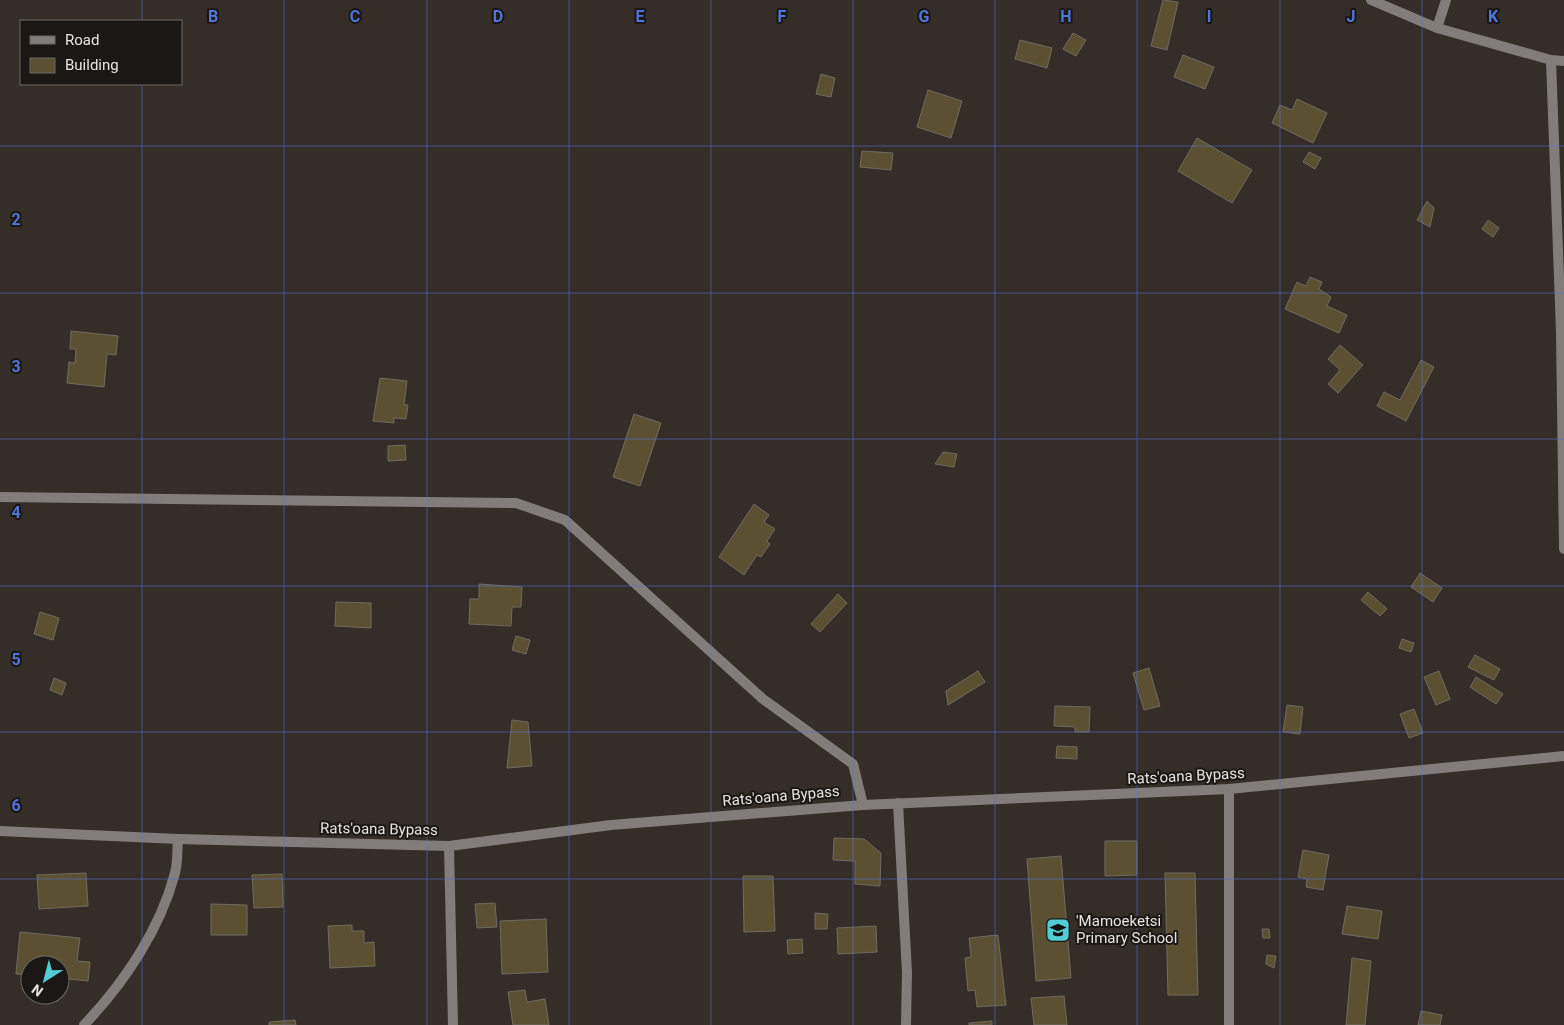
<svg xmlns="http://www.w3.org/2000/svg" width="1564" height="1025" viewBox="0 0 1564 1025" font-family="Roboto,sans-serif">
<rect width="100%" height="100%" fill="#352e28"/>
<path fill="#5b5132" stroke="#6e6b61" d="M1163,0L1178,2L1167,50L1151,46Z
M1073,33L1086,40L1076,56L1063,49Z
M1020,40L1052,48L1047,68L1015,59Z
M1183,55L1214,67L1205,89L1174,77Z
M821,74L835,78L831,97L816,94Z
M928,90L962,101L951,138L917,127Z
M1297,99L1327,113L1313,143L1272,123L1280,105L1292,110Z
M1197,138L1252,170L1232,203L1178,171Z
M862,151L893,153L891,170L860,167Z
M1309,152L1321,158L1315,169L1303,162Z
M1427,201L1434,208L1430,227L1417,220Z
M1488,220L1499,228L1493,237L1482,229Z
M1310,277L1322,282L1319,289L1331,297L1327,306L1347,315L1339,333L1285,309L1297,282L1306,286Z
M71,331L118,336L116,355L107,354L104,387L67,383L69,362L75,363L76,349H70Z
M1340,345L1363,365L1338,393L1328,384L1340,370L1328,359Z
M1421,360L1434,367L1406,421L1377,406L1384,392L1400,400Z
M380,378L407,381L404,405H408L406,419L394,418V423L373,421Z
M634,414L661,423L640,486L613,477Z
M405,445L406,460L388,461V446Z
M943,452L957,454L954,467L935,464Z
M754,504L769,515L764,522L775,529L767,541L770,544L761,557L757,555L744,575L719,557Z
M1420,573L1442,588L1433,602L1411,587Z
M479,584L522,587L521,607H512L511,626L469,624L470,599H479Z
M1368,592L1387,609L1380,616L1361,600Z
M838,594L847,603L820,632L811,624Z
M336,602L371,603V628L335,626Z
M40,612L59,618L53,640L34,634Z
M516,636L530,640L526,654L512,650Z
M1402,639L1414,643L1411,652L1399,648Z
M1475,655L1500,669L1494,680L1468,667Z
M1149,668L1160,706L1144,710L1133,673Z
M978,671L985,682L948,705L946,691Z
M1439,671L1450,699L1436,705L1424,677Z
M1476,677L1503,694L1496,704L1470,687Z
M54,678L66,683L62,695L50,690Z
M1287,705L1303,707L1300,734L1283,732Z
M1055,706L1090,707L1089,732H1075V727L1054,726Z
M1414,709L1423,733L1409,738L1400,714Z
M512,720L528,722L532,766L507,768Z
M1057,746L1077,747V759L1056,758Z
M834,838L864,839L881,853L880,886L855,884V861L833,860Z
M1105,841H1137V875L1105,876Z
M1303,850L1329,855L1323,890L1306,887L1307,879L1298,877Z
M1061,856L1071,978L1036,981L1027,859Z
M86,873L88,906L39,909L37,875Z
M1165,873H1195L1198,995H1168Z
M282,874L283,907L254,908L252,875Z
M743,876H773L775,931L744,932Z
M495,903L497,927L477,928L475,904Z
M211,904L247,905V935H211Z
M1347,906L1382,911L1378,939L1342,934Z
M815,913L828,914L827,929H815Z
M546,919L548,972L502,974L500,921Z
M352,925V931H364V943L374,942L375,966L330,968L328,926Z
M876,926L877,952L838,954L837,928Z
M1262,929H1269L1270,938H1263Z
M20,932L80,938L77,961L90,962L88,981L60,978V965H30V975L16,974Z
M998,935L1006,1005L977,1007L975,990L968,991L965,958L971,957L969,938Z
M802,939L803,953L788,954L787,940Z
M1267,955L1276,956L1274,968L1266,964Z
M1352,958L1371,961L1365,1025H1346Z
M525,990L527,1002L545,999L549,1025H513L508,992Z
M1064,996L1067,1025H1034L1031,998Z
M1421,1011L1442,1015L1440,1025H1418Z
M295,1020L296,1025H269V1022Z
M992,1021V1025H969V1023Z"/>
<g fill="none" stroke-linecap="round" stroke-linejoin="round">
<path stroke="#827d7b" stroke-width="10" d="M1371,0L1437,28L1551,60L1564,61
M1437,28L1446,0
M1551,60L1561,332L1564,549
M0,497L516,503L565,520L763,699L853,764L863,805
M898,803L907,973L906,1025
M449,846L453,1025
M84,1025C124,983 160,930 175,873C178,862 177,850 178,839
M1229,1025V789"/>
<path stroke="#827d7b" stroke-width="10" d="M0,831L178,839L449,846L611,825L863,805L1229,789L1564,756"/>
</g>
<path fill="none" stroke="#5074da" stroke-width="1" stroke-opacity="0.55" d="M142,0V21M284,0V1025M427,0V1025M569,0V1025M711,0V1025M853,0V1025M995,0V1025M1137,0V1025M1280,0V1025M1422,0V1025M142,84V1025M0,146H1564M0,293H1564M0,439H1564M0,586H1564M0,732H1564M0,879H1564"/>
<defs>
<g id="school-square" transform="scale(1.25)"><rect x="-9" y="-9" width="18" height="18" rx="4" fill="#52ccd5" stroke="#1a1714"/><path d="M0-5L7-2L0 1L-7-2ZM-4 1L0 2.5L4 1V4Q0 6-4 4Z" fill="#111"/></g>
</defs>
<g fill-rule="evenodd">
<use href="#school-square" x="1058" y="930"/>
</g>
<g text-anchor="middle" stroke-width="4" stroke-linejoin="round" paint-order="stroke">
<g font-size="15" fill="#e8e4e0" stroke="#1a1714">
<text transform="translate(1186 776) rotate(-3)" y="5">Rats'oana Bypass</text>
<text transform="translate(781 796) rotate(-5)" y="5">Rats'oana Bypass</text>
<text transform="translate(379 829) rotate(1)" y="5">Rats'oana Bypass</text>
</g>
<g font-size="15" fill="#e8e4e0" stroke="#1a1714" text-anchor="start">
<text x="1076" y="926">'Mamoeketsi<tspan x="1076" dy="17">Primary School</tspan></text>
</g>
</g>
<g font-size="16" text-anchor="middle" font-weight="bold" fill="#5074da" stroke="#1a1714" stroke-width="4" stroke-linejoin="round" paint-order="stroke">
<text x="213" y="22">B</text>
<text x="355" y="22">C</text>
<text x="498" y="22">D</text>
<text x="640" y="22">E</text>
<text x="782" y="22">F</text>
<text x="924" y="22">G</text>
<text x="1066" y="22">H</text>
<text x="1209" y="22">I</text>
<text x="1351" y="22">J</text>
<text x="1493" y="22">K</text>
<text x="16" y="225">2</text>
<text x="16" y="372">3</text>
<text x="16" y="518">4</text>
<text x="16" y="665">5</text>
<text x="16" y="811">6</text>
</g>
<rect x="20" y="20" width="162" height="65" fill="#1a1714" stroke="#6c6966"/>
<rect x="30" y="36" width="25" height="8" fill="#827d7b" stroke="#6c6966"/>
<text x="65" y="45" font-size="15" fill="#e8e4e0">Road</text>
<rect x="30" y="58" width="25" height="15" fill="#5b5132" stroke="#6c6966"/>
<text x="65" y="70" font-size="15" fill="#e8e4e0">Building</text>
<g transform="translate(45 980) rotate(216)"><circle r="24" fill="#1a1714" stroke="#6c6966"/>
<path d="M0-4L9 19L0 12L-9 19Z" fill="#52ccd5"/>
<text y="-8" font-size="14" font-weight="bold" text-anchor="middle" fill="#e8e4e0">N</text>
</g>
</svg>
